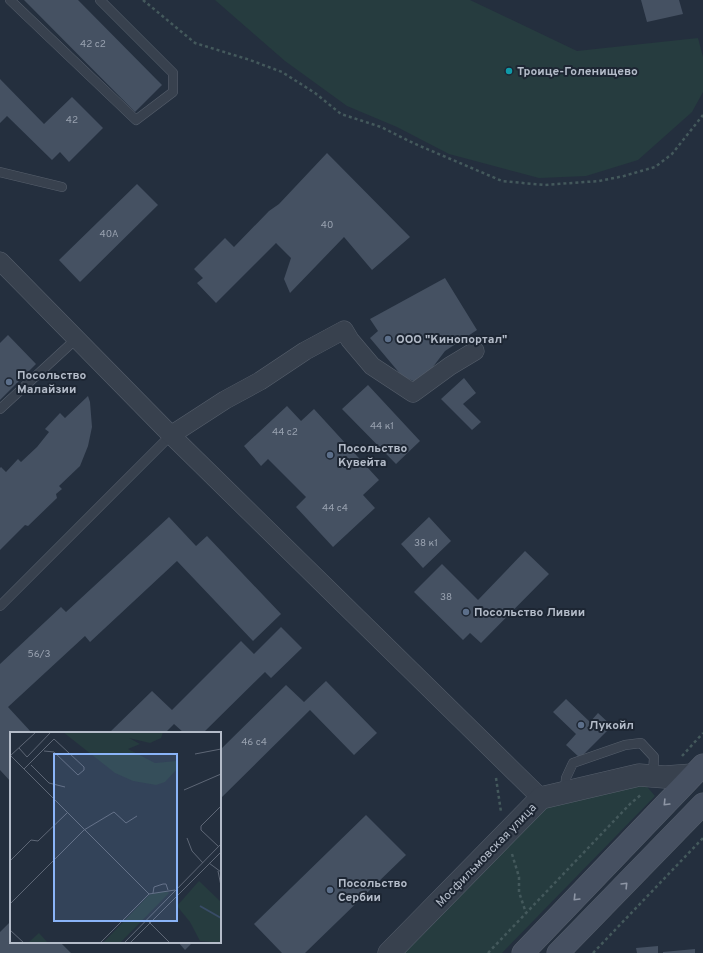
<svg xmlns="http://www.w3.org/2000/svg" width="703" height="953" viewBox="0 0 703 953" font-family="Overpass,sans-serif">
<rect width="100%" height="100%" fill="#242f3e"/>
<path fill="#263c3f" d="M215,0H470L577,51L698,38L703,57V92L692,112L638,160L586,176L539,178L449,154L397,127L347,106L285,61Z
M643,782L655,796L502,953H401L546,804Z"/>
<path fill="#455162" d="M24,0H78L162,85L135,112Z
M641,0H679L683,14L647,22Z
M0,79L44,124L72,97L103,128L69,162L60,152L52,160L7,116L0,123Z
M327,153L410,237L372,270L344,237L290,293L284,279L291,258L276,243L216,303L197,283L203,278L194,269L225,238L234,247L269,211L279,204Z
M137,184L158,205L80,282L59,260Z
M445,278L477,330L445,351L420,384L402,376L370,338L378,331L370,319Z
M8,335L36,364L0,400V343Z
M464,378L476,393L463,404L481,422L472,430L441,399Z
M368,385L420,441L396,464L342,409Z
M88,396L90,402L92,427L88,446L80,466L59,486L62,489L56,494L57,498L28,526L25,525L0,550V468L1,467L6,472L18,459L21,462L37,447L49,432L45,429L60,413L65,418Z
M287,406L301,421L314,409L379,480L363,495L375,508L333,547L296,507L306,497L268,459L261,466L244,446Z
M169,517L196,546L207,536L281,614L253,641L177,561L90,642L85,636L8,707L32,733H11V782L0,770V664L61,607L66,612Z
M429,517L451,541L423,568L401,544Z
M525,551L549,574L481,643L470,633L463,640L414,592L442,564L478,600Z
M281,627L302,648L271,678L265,672L203,733H184L174,724L165,733H109L152,691L172,710L241,641L254,654Z
M326,681L377,733L354,755L310,710L220,799V750L286,685L304,702Z
M566,699L590,722L598,713L612,726L580,758L566,745L576,734L553,712Z
M366,815L406,855L305,953H282L254,924Z
M11,921V942H60L71,953H0V932Z
M178,942H193L185,950Z
M658,946V953H637L636,948Z
M695,949V953H663V952Z"/>
<g fill="none" stroke-linecap="round" stroke-linejoin="round">
<g stroke="#565f6c" stroke-width="10">
<path id="service" d="M10,0L136,120L173,92V73L100,0
M0,172L62,187
M0,409L76,339
M0,606L171,435
M565,792L566,778L573,763L625,745L641,743L654,757L653,776"/>
</g>
<g stroke="#565f6c" stroke-width="19">
<path id="minor" d="M0,261L171,435L541,798
M171,435L225,400L260,381L305,351L344,330L350,340L372,366L413,393L450,366L475,351"/>
</g>
<g stroke="#565f6c" stroke-width="23">
<path id="tertiary" d="M389,953L541,798L639,775L665,777L692,775"/>
</g>
<g stroke="#565f6c" stroke-width="23">
<path id="secondary" d="M523,953L703,765
M558,953L703,804"/>
</g>
<path stroke="#44595c" stroke-width="2.5" stroke-dasharray="3 3" stroke-linecap="butt" d="M143,0L195,43L250,60L282,72L315,93L341,114L381,127L413,143L502,181L544,185L599,181L624,176L655,167L672,154L703,115
M682,756L703,733
M496,778L501,812
M512,854L519,877V892L526,913
M488,953L630,804L642,794
M593,953L703,838"/>
<use href="#service" stroke="#38414e" stroke-width="9"/>
<use href="#minor" stroke="#38414e" stroke-width="18"/>
<use href="#tertiary" stroke="#38414e" stroke-width="22"/>
<use href="#secondary" stroke="#465061" stroke-width="22"/>
</g>
<defs><path id="oneway-chevron" d="M-2-3.5L2.5 0L-2 3.5" fill="none" stroke-width="1.6" stroke-linecap="round" stroke-linejoin="round"/></defs>
<g stroke="#8e96a5">
<use href="#oneway-chevron" transform="translate(666 803) rotate(134)"/>
<use href="#oneway-chevron" transform="translate(625 885) rotate(-46)"/>
<use href="#oneway-chevron" transform="translate(576 898) rotate(134)"/>
</g>
<circle fill="#0f9aa8" stroke="#1d2633" stroke-width="1.5" cx="509" cy="71" r="4"/>
<g fill="#5c6f8a" stroke="#1d2633" stroke-width="1.5">
<circle cx="388" cy="339" r="4"/>
<circle cx="9" cy="382" r="4"/>
<circle cx="330" cy="455" r="4"/>
<circle cx="466" cy="612" r="4"/>
<circle cx="581" cy="725" r="4"/>
<circle cx="330" cy="890" r="4"/>
</g>
<g text-anchor="middle" stroke-width="4" stroke-linejoin="round" paint-order="stroke">
<g font-size="10" fill="#98a1af">
<text x="93" y="47">42 с2</text>
<text x="72" y="123">42</text>
<text x="327" y="228">40</text>
<text x="109" y="237">40А</text>
<text x="382" y="429">44 к1</text>
<text x="285" y="435">44 с2</text>
<text x="335" y="511">44 с4</text>
<text x="426" y="546">38 к1</text>
<text x="446" y="600">38</text>
<text x="39" y="657">56/3</text>
<text x="254" y="745">46 с4</text>
</g>
<g font-size="12" font-weight="bold" fill="#b4bcc9" stroke="#1d2633" text-anchor="start">
<text x="517" y="75">Троице-Голенищево</text>
<text x="396" y="343">ООО "Кинопортал"</text>
<text x="17" y="379">Посольство<tspan x="17" dy="14">Малайзии</tspan></text>
<text x="338" y="452">Посольство<tspan x="338" dy="14">Кувейта</tspan></text>
<text x="474" y="616">Посольство Ливии</text>
<text x="589" y="729">Лукойл</text>
<text x="338" y="887">Посольство<tspan x="338" dy="14">Сербии</tspan></text>
</g>
<g font-size="12" fill="#b4bcc9" stroke="#1d2633">
<text transform="translate(486 855) rotate(-46)" y="4">Мосфильмовская улица</text>
</g>
</g>
<g transform="translate(10 732)">
<rect width="211" height="211" fill="#242f3e"/>
<path d="M53,0H153L151,6L140,11L119,6L130,12L118,17L145,31L166,29L168,36L155,50L146,53L123,49L105,41ZM189,149L211,170V211L190,209L180,190L167,174ZM156,159L159,161L110,211H93L139,163ZM29,201L38,211L19,210Z" fill="#263c3f"/>
<path fill="none" stroke="#394c67" stroke-width="2" d="M190,174L211,186"/>
<path fill="none" stroke="#5e6776" stroke-width="1" d="M9,16L17,25L41,0M185,22L211,17M0,24L26,0M1,24L139,162M21,33L39,51L55,55M14,37L44,7L74,35V38L68,43L44,20L34,19M174,58L211,42M177,106L182,119L193,131M209,115L191,98V94L211,74M0,129L21,108L28,109L57,81M199,131L211,140M208,139L211,154M143,161L144,155L153,152H156L158,158M0,172L74,98L104,80L116,91L127,84M139,190L160,211M0,198L14,211M90,211L139,162L165,158M114,211L211,112M120,211L211,120"/>
<path fill="#8ab4f8" fill-opacity="0.15" stroke="#8ab4f8" stroke-width="2" d="M44,22H167V189H44Z"/>
<rect width="211" height="211" fill="none" stroke="#b4bcc9" stroke-width="2"/>
</g>
</svg>
